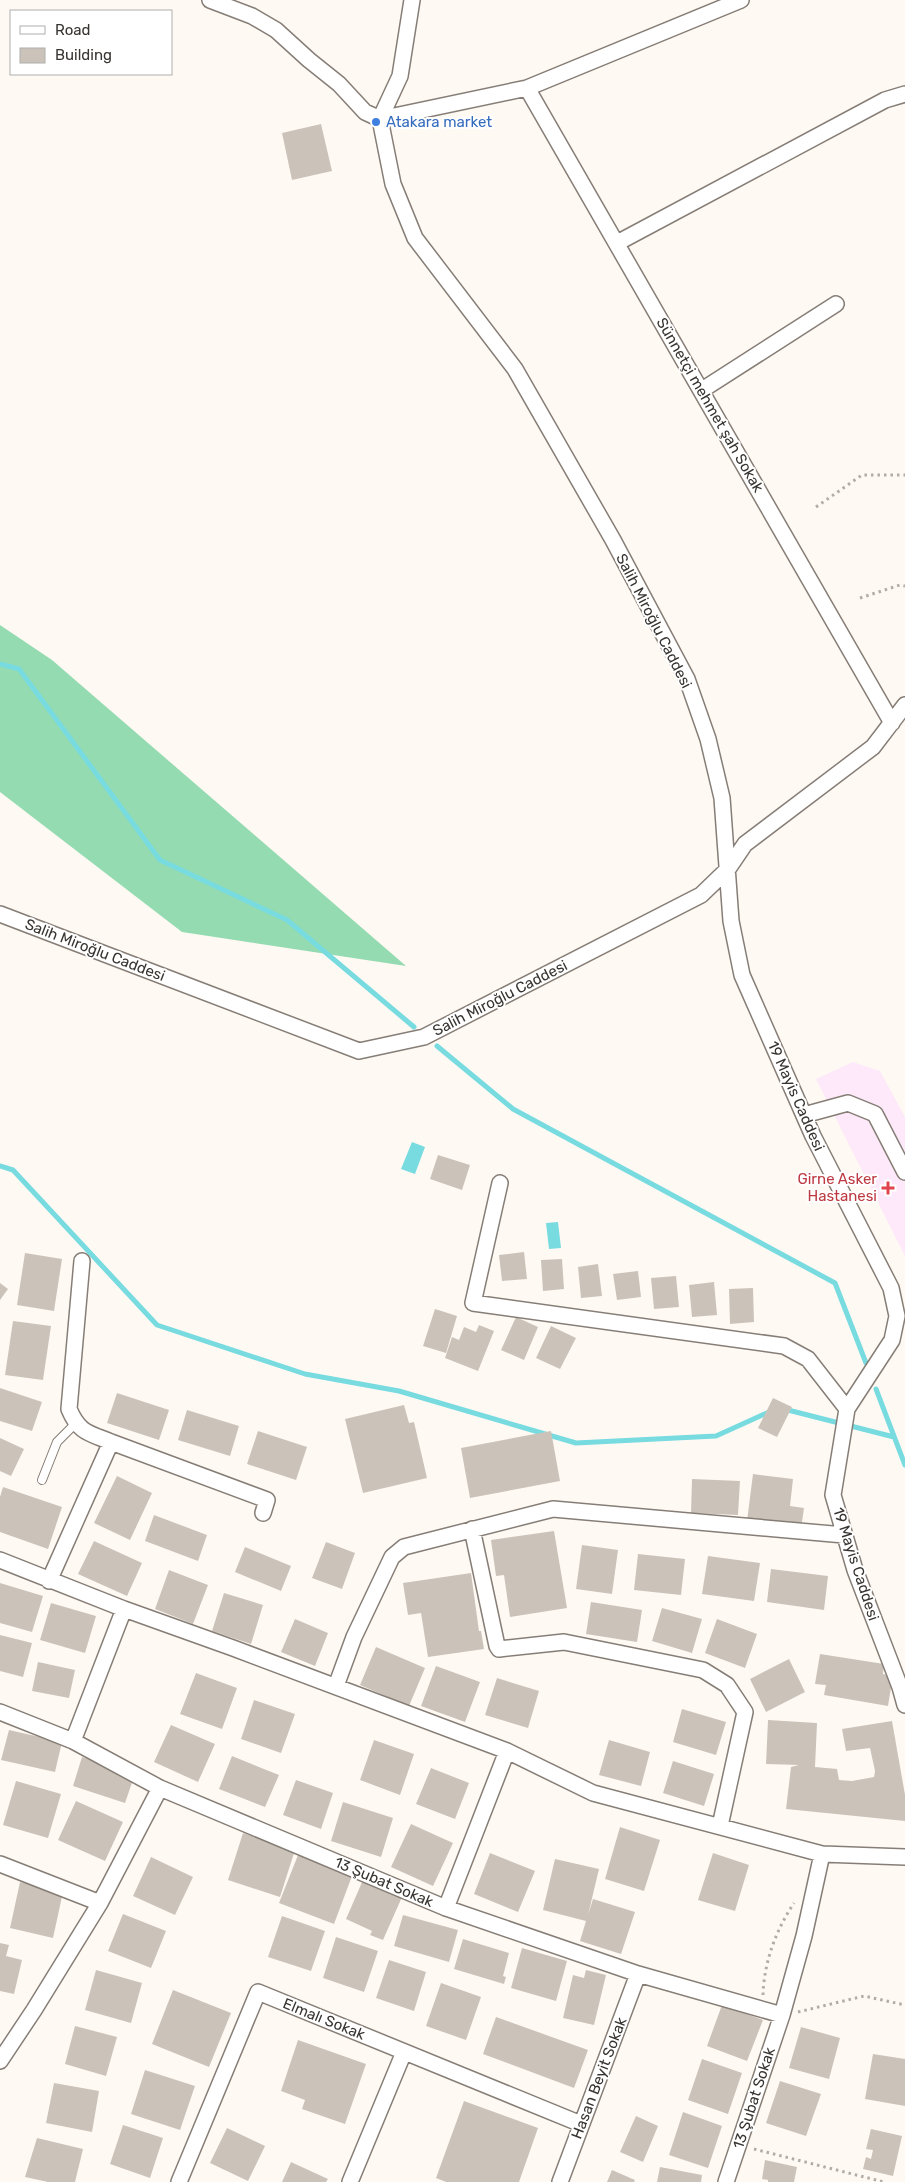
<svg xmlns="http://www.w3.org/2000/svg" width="905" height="2182" viewBox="0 0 905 2182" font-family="Rubik,sans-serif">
<rect width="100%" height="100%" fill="#fff9f4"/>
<path fill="#fde9f9" d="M853,1062L880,1071L905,1117V1256L816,1079Z"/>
<path fill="#94dbb1" d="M0,625L52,660L406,966L182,932L0,792Z"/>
<path fill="#78dbdf" d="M412,1142L425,1147L415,1174L401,1169Z
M558,1222L561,1248L549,1249L546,1223Z"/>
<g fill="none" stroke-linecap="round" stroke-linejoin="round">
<path stroke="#78dbdf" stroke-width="5" d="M0,664L19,669L160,860L287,920L414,1027
M437,1046L513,1109L835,1283L866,1363
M0,1166L13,1170L157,1325L305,1374L399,1391L576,1443L716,1436L769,1412
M876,1389L905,1465
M784,1409L894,1437"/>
</g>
<path fill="#cbc3ba" d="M321,124L332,171L292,180L282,133Z
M438,1155L470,1165L462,1190L430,1179Z
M524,1252L527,1279L502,1281L499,1255Z
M25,1253L62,1259L54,1311L17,1305Z
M562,1259L564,1289L543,1291L541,1260Z
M598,1264L602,1296L581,1298L578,1267Z
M638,1271L641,1297L617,1300L613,1274Z
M676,1276L679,1307L654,1309L651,1278Z
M714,1282L717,1315L692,1317L689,1285Z
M0,1283L8,1289L0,1300Z
M753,1288L754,1322L730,1324L729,1289Z
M435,1309L457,1316L446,1353L423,1346Z
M516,1317L538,1327L524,1360L501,1350Z
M13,1321L51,1326L43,1380L5,1375Z
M479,1325L494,1331L478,1371L445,1358L452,1337L459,1340L464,1327L476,1332Z
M551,1326L576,1338L560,1369L536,1358Z
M0,1388L42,1402L32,1431L0,1421Z
M117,1393L169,1410L159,1440L107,1423Z
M773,1398L792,1407L777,1437L758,1428Z
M404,1405L409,1423L414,1422L427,1478L363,1493L345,1419Z
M187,1410L239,1426L230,1456L178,1440Z
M258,1431L307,1447L296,1480L247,1464Z
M551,1431L560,1481L470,1498L461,1448Z
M0,1438L24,1449L11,1476L0,1471Z
M753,1474L793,1479L790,1506L804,1508L801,1529L747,1521Z
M117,1476L152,1493L130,1540L94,1523Z
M692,1479L740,1481L738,1515L691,1513Z
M3,1487L62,1507L48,1549L0,1532V1497Z
M154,1515L207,1535L198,1561L145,1541Z
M554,1531L567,1608L510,1617L504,1575L496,1576L491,1540Z
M94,1541L142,1563L127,1596L78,1574Z
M326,1542L355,1553L342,1589L312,1578Z
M582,1545L618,1550L612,1594L576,1589Z
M245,1547L291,1566L281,1591L235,1572Z
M638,1554L685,1559L681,1595L634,1590Z
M708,1556L760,1563L754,1601L702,1594Z
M771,1569L828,1576L824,1610L767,1602Z
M169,1570L208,1585L193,1624L155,1609Z
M471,1573L479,1631H481L484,1649L428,1657L421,1613L408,1615L403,1583Z
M0,1583L43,1596L32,1632L0,1623Z
M224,1593L263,1605L251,1644L212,1631Z
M591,1602L642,1610L637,1642L586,1634Z
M51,1603L96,1616L85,1653L40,1640Z
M662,1608L702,1619L692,1653L652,1641Z
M295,1619L328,1633L315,1666L281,1652Z
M717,1619L757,1634L745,1668L705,1653Z
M0,1635L32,1643L23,1677L0,1671Z
M376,1647L425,1668L409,1706L360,1685Z
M820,1654L884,1664L883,1674L893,1676L888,1706L824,1695L826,1685L815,1684Z
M789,1659L805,1692L766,1712L750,1679Z
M38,1662L75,1670L69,1698L32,1691Z
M436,1666L480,1682L465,1722L421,1706Z
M196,1673L237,1688L222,1729L180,1714Z
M497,1678L539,1691L528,1728L485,1715Z
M254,1700L295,1714L281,1753L241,1739Z
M682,1709L726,1722L716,1755L673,1742Z
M768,1720L817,1723L815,1767L837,1769L839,1780L852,1781L874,1777L875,1771L870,1748L846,1751L842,1729L892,1721L905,1795V1821L786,1809L791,1767L799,1765L766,1764Z
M171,1725L215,1744L198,1782L154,1762Z
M9,1730L62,1742L55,1772L1,1760Z
M374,1740L414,1754L400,1795L360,1780Z
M609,1740L650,1752L641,1786L599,1775Z
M232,1756L279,1775L265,1807L219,1789Z
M82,1757L135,1774L125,1803L73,1786Z
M673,1761L714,1774L704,1806L663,1793Z
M431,1768L469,1783L455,1819L416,1804Z
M296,1780L333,1793L321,1829L283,1815Z
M16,1781L61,1794L48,1838L3,1825Z
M76,1801L123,1822L105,1861L58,1840Z
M343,1802L393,1818L381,1857L331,1841Z
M411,1824L453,1843L433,1886L391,1867Z
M620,1827L660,1840L644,1891L605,1879Z
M243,1833L295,1850L280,1897L228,1880Z
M490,1853L535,1871L518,1912L474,1894Z
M713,1853L749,1865L735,1911L698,1900Z
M298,1855L352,1876L334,1924L279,1903Z
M151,1857L193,1877L175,1915L133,1896Z
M555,1859L599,1869L588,1915L593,1899L635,1912L621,1954L580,1941L586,1921L543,1910Z
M363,1880L402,1897L383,1940L370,1935L372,1931L346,1919Z
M20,1882L63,1892L53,1938L10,1928Z
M123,1914L166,1931L151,1968L108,1951Z
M403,1915L458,1930L449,1962L394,1946Z
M282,1916L325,1931L311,1971L268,1957Z
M336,1937L378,1951L364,1992L323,1978Z
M463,1939L509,1953L503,1976L506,1977L504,1984L454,1969Z
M0,1943L9,1945L6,1956L22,1960L14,1994L0,1991Z
M522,1948L567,1961L556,2001L511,1988Z
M389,1960L426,1972L414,2011L376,1998Z
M96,1970L142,1983L131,2023L85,2010Z
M586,1970L606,1975L594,2025L563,2018L573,1975L584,1978Z
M441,1983L481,1997L466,2040L426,2026Z
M173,1990L231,2013L209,2067L152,2044Z
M722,2005L763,2020L747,2061L707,2046Z
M496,2017L588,2050L574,2088L483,2054Z
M75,2026L117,2037L106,2076L65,2064Z
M801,2027L840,2038L829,2079L789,2068Z
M298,2040L366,2064L345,2124L302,2109L305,2100L281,2091Z
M873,2054L905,2059V2106L865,2099Z
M702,2059L742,2073L728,2114L688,2100Z
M145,2070L195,2086L180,2130L131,2114Z
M780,2081L821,2094L806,2136L766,2123Z
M54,2083L99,2091L92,2132L46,2123Z
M464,2101L538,2128L519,2182H446L436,2178Z
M683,2112L722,2126L708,2168L669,2155Z
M636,2116L658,2126L643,2162L620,2152Z
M123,2125L163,2138L150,2178L110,2164Z
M227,2128L265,2146L248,2181L210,2163Z
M871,2129L902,2136L893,2176L863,2169L866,2157L871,2159L873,2150L866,2149Z
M37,2138L83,2149L75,2182H48L25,2177Z
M765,2160L797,2167L794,2182H768V2180L762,2179Z
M291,2162L328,2179L326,2182H282Z
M660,2167L702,2175L701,2182H657Z
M612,2170L635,2180L634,2182H607Z"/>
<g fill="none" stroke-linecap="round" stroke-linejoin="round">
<g stroke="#867e76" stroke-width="10">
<path id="lane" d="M42,1480L57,1442L75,1424"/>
</g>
<g stroke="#867e76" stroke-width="18">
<path id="street" d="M210,0L252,16L276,30L309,60L339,84L365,112L380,119L527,88L741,0
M412,0L400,76L380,119L393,184L415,238L515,369L613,540L687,679L708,739L722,798L731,921L742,975L813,1136L891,1288L897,1316L892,1340L847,1409L833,1495L855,1570L900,1687L905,1705
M527,88L892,723
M617,243L885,100L905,94
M702,390L836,304
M0,914L359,1051L424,1037L701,895L728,869L745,844L873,747L905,705
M804,1115L848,1103L875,1114L905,1172
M500,1183L473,1303L784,1346L808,1359L847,1409
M82,1261L69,1409C79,1433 89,1433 111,1442
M472,1529L497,1646L499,1649L564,1642L703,1670L727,1685L745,1712L720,1826
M0,1560L124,1609L233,1648L507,1751L593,1793L822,1854L905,1857
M49,1581L111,1442L267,1500L263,1513
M336,1686L354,1637L392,1557L404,1547L553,1509L844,1535
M0,1712L73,1741L160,1788L446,1908L638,1974L782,2015
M73,1741L124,1609
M0,1864L100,1903
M446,1908L507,1751
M0,2061L34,2010L100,1903L160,1788
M179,2182L258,1992L581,2124
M350,2182L404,2052
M560,2182L638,1974
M726,2182L782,2015L804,1936L822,1854"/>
</g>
<path stroke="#b1aca8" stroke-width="3" stroke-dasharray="2.5 4" stroke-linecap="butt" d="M816,507L862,475H905
M860,598L900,585L905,586
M763,1995C764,1962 776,1930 794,1903
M798,2012L864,1996L905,2005
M754,2149L884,2182"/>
<use href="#lane" stroke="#fff" stroke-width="8"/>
<use href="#street" stroke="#fff" stroke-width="15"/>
</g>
<circle fill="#3f7fe0" stroke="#fff" stroke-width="2" cx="376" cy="122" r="5"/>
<path fill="#e0444e" stroke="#fff" stroke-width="2" d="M885.5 1180.5h5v5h5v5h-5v5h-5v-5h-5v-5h5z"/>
<g text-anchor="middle" stroke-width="4" stroke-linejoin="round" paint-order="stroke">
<g font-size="15" fill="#366cbe" stroke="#fff" text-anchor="start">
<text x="386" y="127">Atakara market</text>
</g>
<g font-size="15" fill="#373431" stroke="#fff">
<text transform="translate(710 405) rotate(60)" y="5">Sünnetçi mehmet şah Sokak</text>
<text transform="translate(654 621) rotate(63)" y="5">Salih Miroğlu Caddesi</text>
<text transform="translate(95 950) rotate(21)" y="5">Salih Miroğlu Caddesi</text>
<text transform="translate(500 998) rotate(-27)" y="5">Salih Miroğlu Caddesi</text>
<text transform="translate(796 1096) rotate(66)" y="5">19 Mayis Caddesi</text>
<text transform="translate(856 1564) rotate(72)" y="5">19 Mayis Caddesi</text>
<text transform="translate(384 1882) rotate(23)" y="5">13 Şubat Sokak</text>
<text transform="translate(324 2019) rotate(22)" y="5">Elmalı Sokak</text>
<text transform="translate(599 2078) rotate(-69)" y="5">Hasan Beyit Sokak</text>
<text transform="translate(754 2098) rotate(-72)" y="5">13 Şubat Sokak</text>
</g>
<g font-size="15" fill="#be3a42" stroke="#fff" text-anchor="end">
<text x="877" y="1184">Girne Asker<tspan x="877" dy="17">Hastanesi</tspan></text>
</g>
</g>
<rect x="10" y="10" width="162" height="65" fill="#ffffff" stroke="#afaead"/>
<rect x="20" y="26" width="25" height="8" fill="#ffffff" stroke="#afaead"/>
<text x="55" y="35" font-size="15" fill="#373431">Road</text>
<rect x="20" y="48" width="25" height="15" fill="#cbc3ba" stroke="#afaead"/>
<text x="55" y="60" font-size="15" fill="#373431">Building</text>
</svg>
